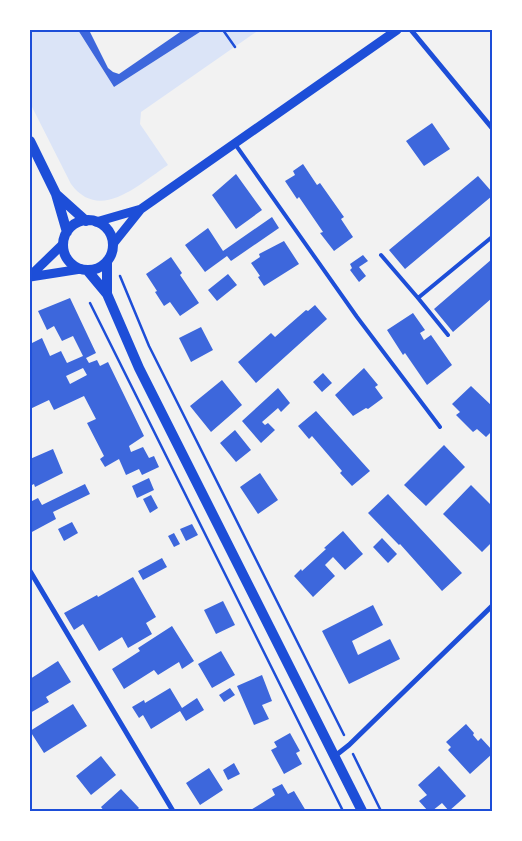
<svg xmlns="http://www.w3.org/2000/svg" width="522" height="841" viewBox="0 0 522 841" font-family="Ubuntu,sans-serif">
<rect width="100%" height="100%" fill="#f2f2f2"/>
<path fill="#dbe4f7" d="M30,30H78L114,87L203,30H259L141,112L140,124L168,165C139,184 100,223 71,184L30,103Z"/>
<path fill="#3d67dc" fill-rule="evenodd" d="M78,30H89L108,68L113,72L119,74L183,30H203L114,87Z
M432,123L450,149L424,166L406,141Z
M303,164L317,185L320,183L344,217L341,219L353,237L334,251L320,233L323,232L299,197L297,199L285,181L295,175L293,171Z
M236,174L262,210L236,229L212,195Z
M478,176L492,192V196L405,269L389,250Z
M272,217L279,228L231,261L227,256L205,272L185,245L208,228L223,251Z
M284,241L299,264L264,286L258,277L260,276L251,263L260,257L259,254Z
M363,255L368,261L359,267L366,276L359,282L350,270L352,268L350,264Z
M171,257L182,273L180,275L199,303L180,316L170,302L164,306L155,292L157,291L146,274Z
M492,259V298L453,332L434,309Z
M228,274L237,285L217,301L208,290Z
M70,298L96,353L86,358L89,363L97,360L100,366L108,362L144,436L129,446L131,452L143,447L149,458L154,456L159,467L142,475L139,469L126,475L119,459L105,467L100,459L104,456L87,423L96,419L84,396L54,410L49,400L30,409V344L42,338L50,356L61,351L67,363L83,356L73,336L62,341L54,326L47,330L38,311ZM83,368L87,375L70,384L66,376Z
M315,305L327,319L256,383L238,362L271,333L275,337L306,310L308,311Z
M413,313L425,330L420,333L424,340L431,335L452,365L427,385L405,353L403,355L387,330Z
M201,327L213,350L191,362L179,338Z
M364,368L378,385L375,387L383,398L368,409L366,408L353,416L335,395Z
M323,373L332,383L322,392L313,382Z
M222,380L242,405L211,432L190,406Z
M471,386L492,406V431L486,437L477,429L473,432L456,415L460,412L452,404Z
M278,388L290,403L281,412L278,408L262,422L265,425L268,423L275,430L261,443L242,421Z
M316,411L370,471L352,486L340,473L342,471L312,436L309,439L298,426Z
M235,430L251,450L236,462L220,443Z
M444,445L465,467L426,506L404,485Z
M53,449L63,473L35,487L34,484L30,486V459Z
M260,473L278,500L258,514L240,487Z
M149,478L154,490L137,498L132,486Z
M85,484L90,494L53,512L56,519L30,533V502L38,498L42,505Z
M471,485L492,506V542L482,552L443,514Z
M388,494L462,573L442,591L400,544L399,545L368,513Z
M151,495L158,508L150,513L143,499Z
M72,522L78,533L64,541L58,529Z
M192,524L198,535L186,541L180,529Z
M343,531L363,554L345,570L333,557L325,565L335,576L313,597L294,576L301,569L302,571L326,549L324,548Z
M174,533L180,544L174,547L168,536Z
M382,538L397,554L388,563L373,547Z
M162,558L167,567L143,580L138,571Z
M133,577L156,617L146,623L152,634L128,648L122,637L99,651L83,624L74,630L64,613L97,595L98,597Z
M223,601L235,625L216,634L204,610Z
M373,605L383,625L352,641L358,655L390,639L400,659L349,684L322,631Z
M172,626L194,661L182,669L179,662L158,675L154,670L124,689L112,669L140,651L138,648Z
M221,651L235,675L212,688L198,664Z
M58,661L71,682L46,697L49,702L30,713V679Z
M262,675L272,701L262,705L269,719L254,725L237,686Z
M170,688L182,708L197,698L204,710L186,721L180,711L151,729L143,715L139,718L132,707L144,700L145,703Z
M230,688L235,695L224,702L219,695Z
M73,704L87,726L44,753L30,731Z
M466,724L474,733L473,735L478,741L481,738L492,750V754L470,774L448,750L451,747L446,742Z
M290,733L300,751L296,753L302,764L284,774L271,750L277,747L274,742Z
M101,756L116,775L91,795L76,776Z
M234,763L240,774L228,780L223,770Z
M439,766L466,796L449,811L442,803L432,811H428L419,801L427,795L418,785Z
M209,768L223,790L200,805L186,783Z
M282,784L288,794L294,791L306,811H249L275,795L272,789Z
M121,789L139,808L136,811H104L101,807Z"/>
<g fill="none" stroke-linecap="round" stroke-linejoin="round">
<path stroke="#1d4ed8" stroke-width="2.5" d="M223,30L235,47
M120,276L149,346L344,735
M90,303L343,811
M353,754L381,811"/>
<path stroke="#1d4ed8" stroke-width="4" d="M235,144L357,317L440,427
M381,255L418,298L492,237
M418,298L448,335"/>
<path stroke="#1d4ed8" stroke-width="5" d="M411,30L492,128
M30,571L173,811
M335,756L349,745L492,606"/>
<path stroke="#1d4ed8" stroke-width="9" d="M96,222L141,209
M113,244L141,209L397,30
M30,276L63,244
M30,277L81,269"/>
<path stroke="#1d4ed8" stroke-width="10" d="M30,141L56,194L67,232
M57,195L86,221
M63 245a25 25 0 1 1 50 0a25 25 0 1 1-50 0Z
M107,261V294
M87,270L107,294L139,368L362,811"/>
</g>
<rect width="522" height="841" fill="none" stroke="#ffffff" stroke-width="62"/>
<rect x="31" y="31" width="460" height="779" fill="none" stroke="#1d4ed8" stroke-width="2"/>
</svg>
